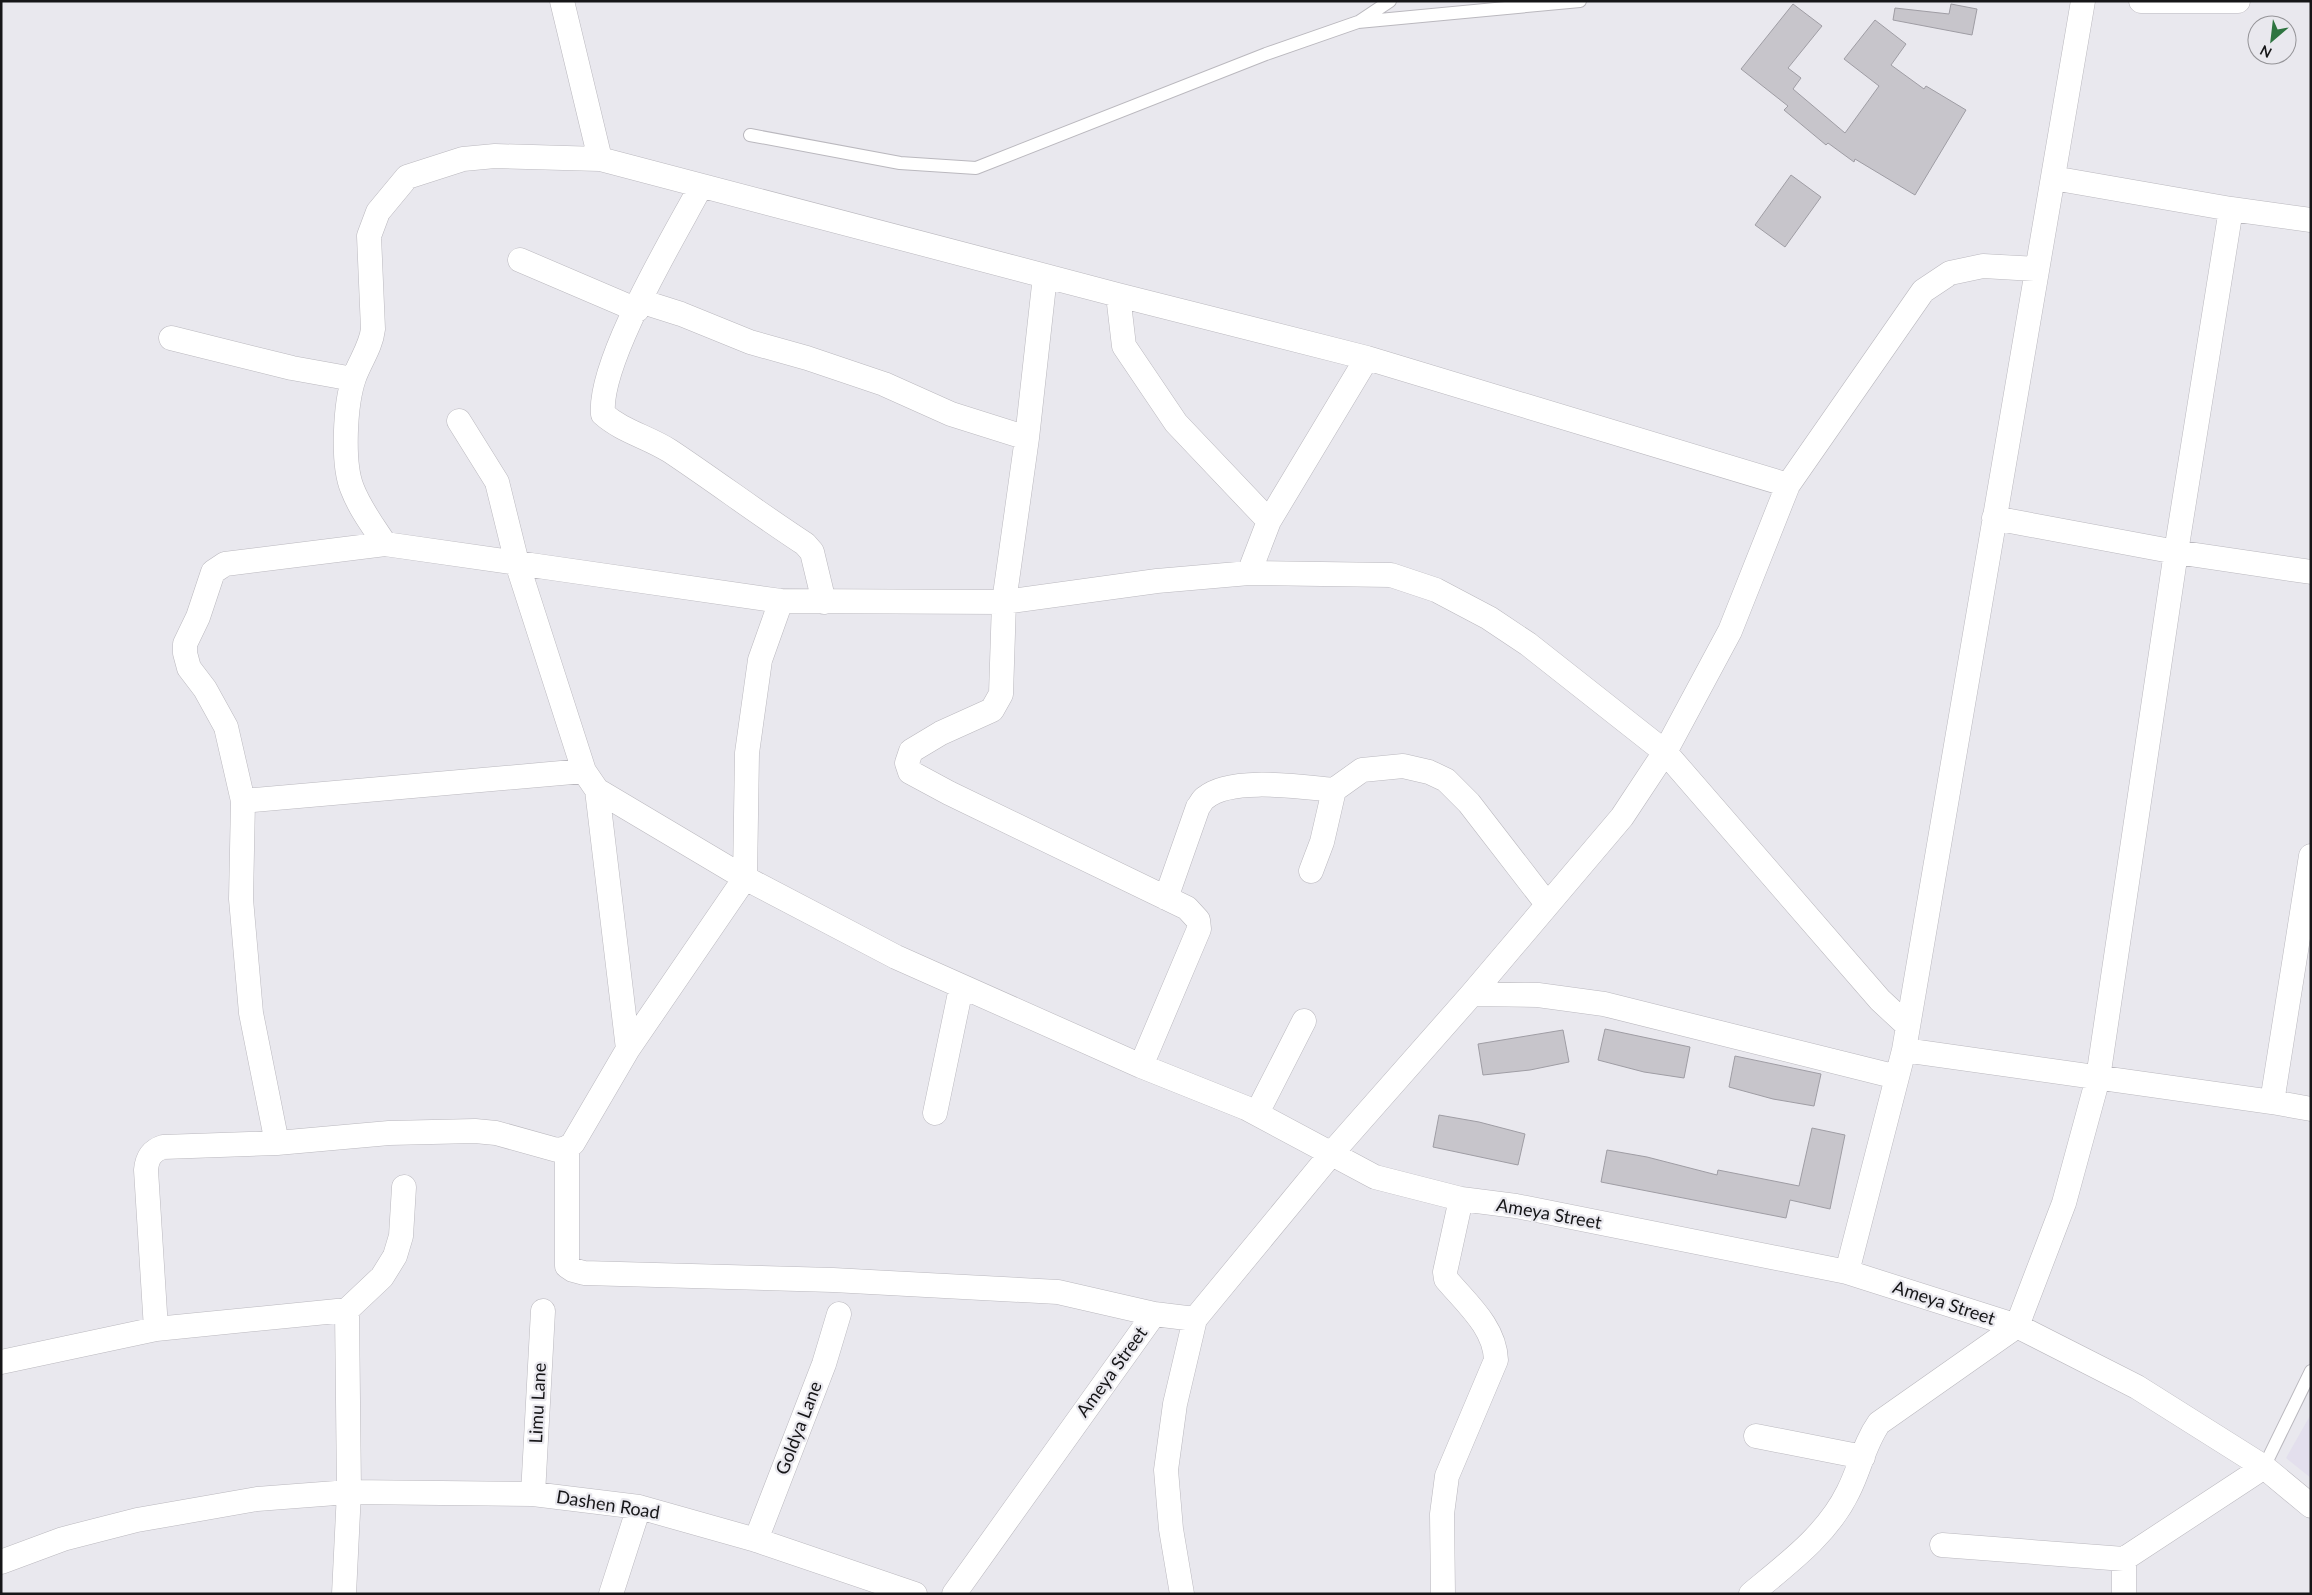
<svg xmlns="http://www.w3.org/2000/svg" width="2312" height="1595" viewBox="0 0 2312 1595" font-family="Lato,sans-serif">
<rect width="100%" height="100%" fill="#e9e8ee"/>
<path fill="#e3dfed" d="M2311,1414V1478L2286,1458Z"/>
<path fill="#c7c5cb" stroke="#9f9da4" d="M1793,4L1822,26L1788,68L1801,78L1793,89L1845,133L1879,86L1844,59L1875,20L1906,44L1891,65L1924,89L1926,86L1966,110L1915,195L1855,159L1854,162L1828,143L1826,145L1784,110L1788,106L1741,69Z
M1951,4L1977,9L1972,35L1893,20L1895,8L1949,14Z
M1791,175L1821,197L1785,247L1755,225Z
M1605,1029L1690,1047L1684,1078L1644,1072L1598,1060Z
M1563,1030L1569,1062L1530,1070L1483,1075L1478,1044Z
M1735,1056L1821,1074L1814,1106L1773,1099L1729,1087Z
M1439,1115L1479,1122L1525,1134L1518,1165L1433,1147Z
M1812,1128L1845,1135L1830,1209L1790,1200L1786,1218L1601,1182L1607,1150L1647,1157L1717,1175L1718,1170L1799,1186Z"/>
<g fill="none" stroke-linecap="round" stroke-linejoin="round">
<g stroke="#bab8be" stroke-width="14">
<path id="lane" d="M1360,21L1390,1
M750,135L900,163L976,168L1266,54L1358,22L1580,1
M2264,1467L2311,1371"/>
</g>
<g stroke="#bab8be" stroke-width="25">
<path id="street" d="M562,1L600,159L1118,295L1367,358L1788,485
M2141,1H2238
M2053,178L2231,209L2311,220
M701,186C675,235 598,362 603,414C622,431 648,437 670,451C715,481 759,514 805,544L812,552L824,602
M520,260L637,310
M1045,276L1027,438L1004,602L1001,694L992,710L941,733L911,751L907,763L910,772L949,793L1187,908L1198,920L1199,929L1141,1066
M1118,295L1124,346L1176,423L1269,521
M640,301L681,314L750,342L807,358L884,384L951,414L1027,438
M171,338L292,368L353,379
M1994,518L2176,552L2311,572
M385,544C373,526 360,509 352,488C342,463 345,404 354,378C360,361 371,347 373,329L369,236L378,212L407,177L463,159L495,156L600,159
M1249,573L1269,521L1367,358
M597,790L628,1049
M243,801L584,771
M1311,871L1322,842L1334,790
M1166,898L1198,807C1200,805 1202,800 1205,798C1230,776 1302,787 1334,790L1362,770L1403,766L1429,772L1446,780L1469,803L1547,904
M1472,994L1538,995L1604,1004L1897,1077
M1908,1026L1880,1000L1665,752L1528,644L1489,618L1436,590L1391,575L1249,573L1157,581L1004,602L781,601L517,563L584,771L597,790L745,878L896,957L1141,1066L1246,1108L1375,1177L1461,1199L1516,1206L1847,1272L2017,1326L2137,1387L2264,1467L2311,1506
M1904,1050L2272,1102L2311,1109
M2272,1102L2311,856
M935,1113L961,988
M1257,1113L1304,1021
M277,1143L251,1013L241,899L243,801L226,727L205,689L189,668L185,653V644L198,617L213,572L225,564L385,544L517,563L497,482L459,421
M567,1148V1266L573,1270L584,1273L833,1280L1058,1292L1154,1314
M1847,1272L1904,1050L2083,1
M156,1329L146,1170C147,1158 151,1151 163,1147L277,1143L389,1133L475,1131L496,1133L557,1150L567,1148L573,1143L628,1049L745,878L747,753L760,660L781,601
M1,1362L156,1329L347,1310L382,1277L395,1256L401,1236L404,1187
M1756,1436L1863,1457
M533,1494L543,1311
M756,1540L824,1364L839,1314
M1942,1545L2124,1559
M1,1562L63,1539L137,1520L257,1499L349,1492L533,1494L639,1507L756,1540L915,1594
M344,1594L349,1492L347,1310
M611,1594L639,1507
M954,1594L1154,1314L1195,1319
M1182,1594L1171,1529L1166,1470L1175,1404L1195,1319L1331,1154L1472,994L1622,817L1665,752L1730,631L1788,485L1923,291L1950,273L1983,266L2036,269
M1443,1594L1442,1514L1447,1476L1496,1360C1495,1327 1466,1303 1446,1279L1445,1272L1461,1199
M1751,1594C1787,1564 1827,1535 1848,1492C1860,1469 1864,1444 1879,1423L2017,1326L2064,1203L2098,1078L2176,552L2231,209
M2124,1594V1559L2264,1467"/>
</g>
<use href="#lane" stroke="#fff" stroke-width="12"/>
<use href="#street" stroke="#fff" stroke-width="24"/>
</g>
<g text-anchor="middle" stroke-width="4.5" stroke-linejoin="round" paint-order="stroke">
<g font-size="18" fill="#161618" stroke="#e9e8ee">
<text transform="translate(1549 1214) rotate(10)" y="6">Ameya Street</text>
<text transform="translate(1944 1303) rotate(18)" y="6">Ameya Street</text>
<text transform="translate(1112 1372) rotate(-54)" y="6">Ameya Street</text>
<text transform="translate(538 1403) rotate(-87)" y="6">Limu Lane</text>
<text transform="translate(799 1428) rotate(-69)" y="6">Goldya Lane</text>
<text transform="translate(608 1505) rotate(9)" y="6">Dashen Road</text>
</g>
</g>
<rect width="2312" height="1595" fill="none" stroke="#161618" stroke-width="5"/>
<g transform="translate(2272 40) rotate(208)"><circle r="24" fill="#e9e8ee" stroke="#959498"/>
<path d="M0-4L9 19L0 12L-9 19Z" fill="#2e7440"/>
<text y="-8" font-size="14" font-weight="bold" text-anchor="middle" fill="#161618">N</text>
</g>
</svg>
